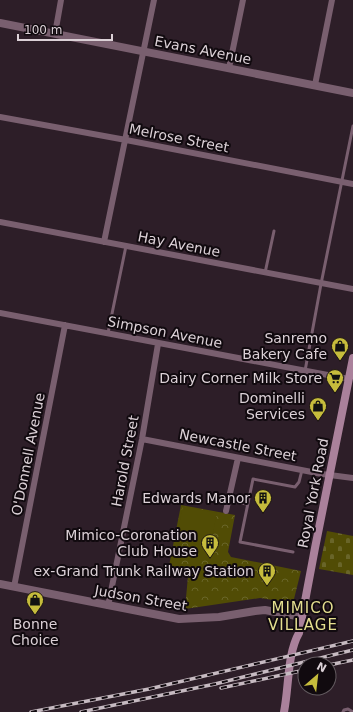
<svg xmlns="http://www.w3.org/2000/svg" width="353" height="712" viewBox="0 0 353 712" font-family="'DejaVu Sans',sans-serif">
<defs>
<pattern id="forest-crowns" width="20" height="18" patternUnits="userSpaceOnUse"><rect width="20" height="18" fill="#514c05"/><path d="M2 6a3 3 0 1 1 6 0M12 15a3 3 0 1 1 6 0" fill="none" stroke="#696529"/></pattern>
<pattern id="cemetery-stones" width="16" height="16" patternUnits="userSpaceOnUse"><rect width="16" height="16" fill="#514c05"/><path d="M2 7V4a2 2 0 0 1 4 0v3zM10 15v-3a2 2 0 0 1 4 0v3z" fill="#696529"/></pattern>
</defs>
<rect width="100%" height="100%" fill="#2d1e28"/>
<path fill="url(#forest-crowns)" d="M181,505L235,515L228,552L231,557L301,571L293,603L260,598L185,609L188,576L168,571Z"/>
<path fill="url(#cemetery-stones)" d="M327,531L353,536V575L319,569Z"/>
<path fill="#514c05" d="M183,506L217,513L210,547L176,540Z"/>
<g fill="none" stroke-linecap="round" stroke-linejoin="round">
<path stroke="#795f6f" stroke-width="3" d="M265,273L274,231
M108,333L126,246
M305,371L321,284L353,126
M228,501L247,504
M293,552L240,542L253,479L295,487L299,482L302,470
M343,712L344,710L348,709L353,712"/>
<path stroke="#795f6f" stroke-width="6" d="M55,34L61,0
M229,68L243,0
M315,85L332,0
M0,117L126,140L353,184
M0,222L353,289
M104,242L154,0
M0,313L349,379
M142,439L322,474L353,478
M226,511L238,458
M14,587L65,325
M108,606L142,439L158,344"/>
<path stroke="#795f6f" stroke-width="8" d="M0,23L353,93
M0,584L179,619L219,617L255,611L265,610L302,617"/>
<path stroke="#aa819b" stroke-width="8" d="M284,712C289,688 287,654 299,633L315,548L353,358"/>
<g stroke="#c6bac1" stroke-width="3.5">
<path id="rail" d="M329,665L353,660
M221,688L305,670
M31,712L149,689L353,641
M81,712L215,684L353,650"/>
</g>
<use href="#rail" stroke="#110a0f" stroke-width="2" stroke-dasharray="6" stroke-linecap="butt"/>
</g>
<defs>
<g id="shop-pin" transform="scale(0.9)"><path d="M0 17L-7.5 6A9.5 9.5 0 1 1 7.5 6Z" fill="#c6bc3c" stroke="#110a0f"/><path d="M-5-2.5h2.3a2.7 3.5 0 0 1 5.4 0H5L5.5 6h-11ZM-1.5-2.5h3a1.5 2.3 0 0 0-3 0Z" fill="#111"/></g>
<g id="supermarket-pin" transform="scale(0.9)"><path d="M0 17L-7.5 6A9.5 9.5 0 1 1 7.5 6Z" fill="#c6bc3c" stroke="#110a0f"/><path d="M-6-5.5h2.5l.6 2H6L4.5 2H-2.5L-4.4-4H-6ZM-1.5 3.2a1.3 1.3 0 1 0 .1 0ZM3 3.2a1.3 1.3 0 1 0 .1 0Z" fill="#111"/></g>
<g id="building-pin" transform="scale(0.9)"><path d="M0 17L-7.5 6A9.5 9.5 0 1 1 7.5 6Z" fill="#c6bc3c" stroke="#110a0f"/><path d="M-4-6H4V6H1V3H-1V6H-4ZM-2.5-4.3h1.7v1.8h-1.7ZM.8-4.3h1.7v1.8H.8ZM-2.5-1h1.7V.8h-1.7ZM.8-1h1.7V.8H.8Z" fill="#111"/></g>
</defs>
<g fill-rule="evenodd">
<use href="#shop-pin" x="340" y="346"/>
<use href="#supermarket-pin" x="335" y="378"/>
<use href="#shop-pin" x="318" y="406"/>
<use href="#building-pin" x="263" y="498"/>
<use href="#building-pin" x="210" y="543"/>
<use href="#building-pin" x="267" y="571"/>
<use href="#shop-pin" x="35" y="600"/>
</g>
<g text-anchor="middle" stroke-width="4" stroke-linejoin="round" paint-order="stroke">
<g font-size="14" fill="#dcd1d7" stroke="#110a0f">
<text transform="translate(203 50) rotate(11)" y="5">Evans Avenue</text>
<text transform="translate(179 138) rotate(11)" y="5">Melrose Street</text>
<text transform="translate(179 244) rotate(11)" y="5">Hay Avenue</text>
<text transform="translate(165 332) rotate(11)" y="5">Simpson Avenue</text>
<text transform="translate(238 445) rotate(11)" y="5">Newcastle Street</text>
<text transform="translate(28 454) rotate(-79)" y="5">O'Donnell Avenue</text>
<text transform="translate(125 461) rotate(-79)" y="5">Harold Street</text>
<text transform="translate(313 493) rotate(-79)" y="5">Royal York Road</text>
<text transform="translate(141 598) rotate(10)" y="5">Judson Street</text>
</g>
<g font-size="14" fill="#dcd1d7" stroke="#110a0f" text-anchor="end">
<text x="327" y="343">Sanremo<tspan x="327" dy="16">Bakery Cafe</tspan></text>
<text x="322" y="383">Dairy Corner Milk Store</text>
<text x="305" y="403">Dominelli<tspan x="305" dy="16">Services</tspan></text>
<text x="250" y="503">Edwards Manor</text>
<text x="197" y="540">Mimico-Coronation<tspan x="197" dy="16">Club House</tspan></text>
<text x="254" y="576">ex-Grand Trunk Railway Station</text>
<text x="35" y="629" text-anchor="middle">Bonne<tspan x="35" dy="16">Choice</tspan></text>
</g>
<g font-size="15" letter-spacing="1" fill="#e5df90" stroke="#110a0f">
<text x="303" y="613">MIMICO<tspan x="303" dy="17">VILLAGE</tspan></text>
</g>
</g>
<g transform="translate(317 676) rotate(28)"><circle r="19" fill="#110a0f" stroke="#625a5f"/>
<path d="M0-3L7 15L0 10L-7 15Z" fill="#c6bc3c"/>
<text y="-6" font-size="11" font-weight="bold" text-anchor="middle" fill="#dcd1d7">N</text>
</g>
<path d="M18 34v6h94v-6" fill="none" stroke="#dcd1d7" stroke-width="2"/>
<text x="24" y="34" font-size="12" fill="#dcd1d7" stroke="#110a0f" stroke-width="3" paint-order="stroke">100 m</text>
</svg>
